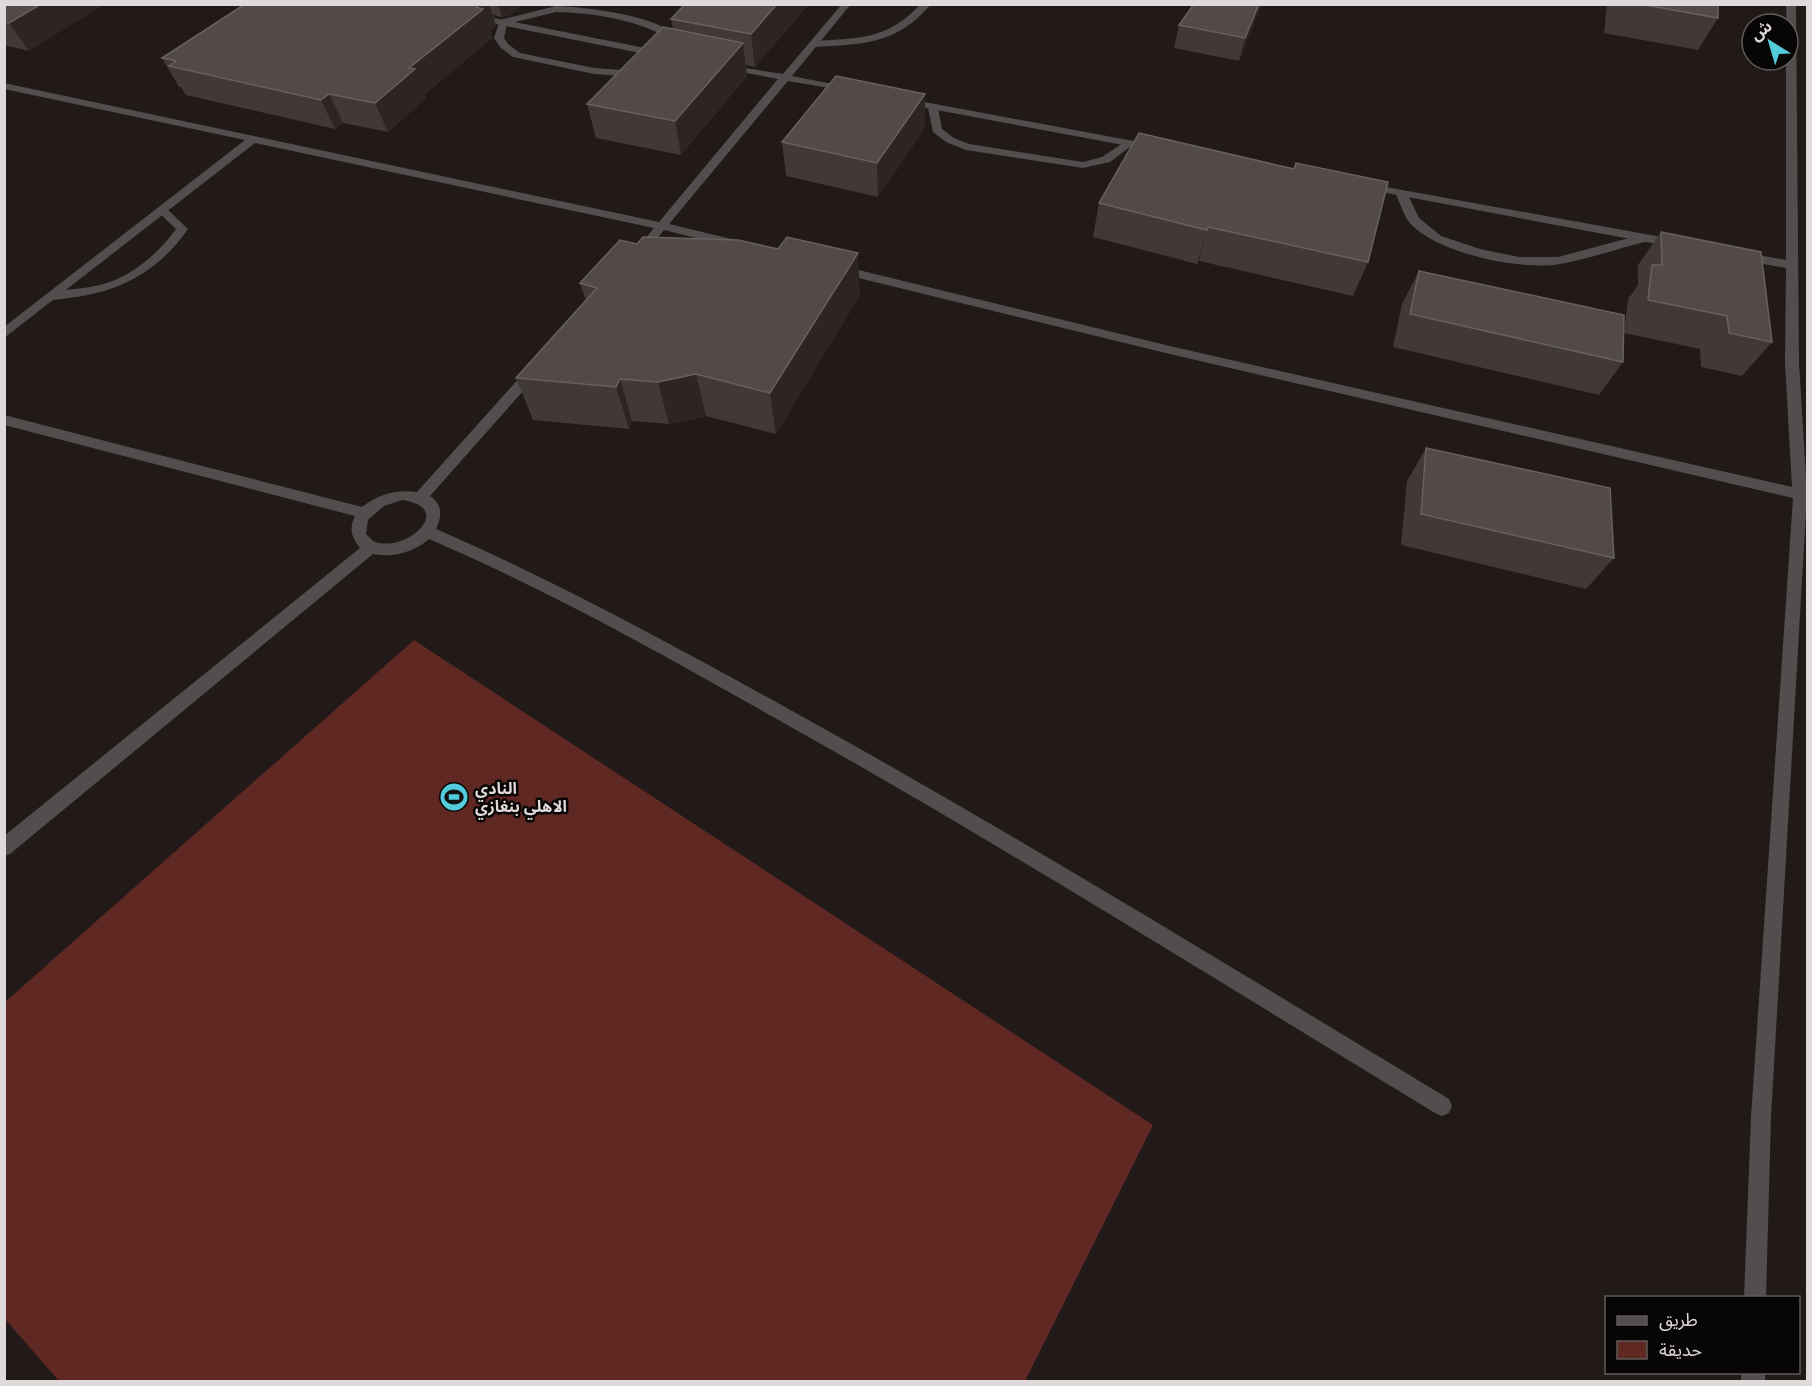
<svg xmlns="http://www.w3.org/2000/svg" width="1812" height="1386" viewBox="0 0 1812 1386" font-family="Overpass,'Noto Sans Arabic',sans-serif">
<rect width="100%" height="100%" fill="#211a19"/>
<path fill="#5f2823" d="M414,640L1153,1125L1025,1381H59L5,1319V1002Z"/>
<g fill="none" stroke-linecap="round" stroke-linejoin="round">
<path fill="#524e4e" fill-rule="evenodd" d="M921,4H931C897,45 863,44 814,47L809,44L814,41C860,38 887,40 921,4Z
M556,6C585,7 653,15 674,34L676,41L673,56L623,76L594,74L513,57L501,48L494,38L500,20ZM556,12C593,13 632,19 665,36L666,41L663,54L622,70L594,68L520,53L508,44L504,38L507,24Z
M933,105L938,108L942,129L954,138L969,144L1083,162L1102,157L1126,141L1130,140L1135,143L1110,162L1083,168L966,150L946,142L933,132L928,108Z
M1401,190L1407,193L1419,218L1441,236L1480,249L1519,257H1558L1644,234L1650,238L1648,241C1619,248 1589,259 1560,264C1521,271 1435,253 1409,222C1403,214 1400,202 1395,193Z
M162,207L166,208L188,229C160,269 124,290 76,297C67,298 57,301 49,299L47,296L49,293C66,289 83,289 100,285C131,277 158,254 176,229L156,210Z"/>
<path fill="#524e4e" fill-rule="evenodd" d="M842,4H851L792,76L853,88V92L788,81L669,224L744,242V248L740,249L664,230L642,257L638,258L632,254L654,228L255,143L4,338V327L245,140L4,89V83L659,222L778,79L720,68V64L783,74Z
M1786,4H1796L1799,363L1807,494L1771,1117L1766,1298H1744L1751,1117L1793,498L1174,355L838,273L832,269L838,265L1174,347L1792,487L1785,363L1786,268L1741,260L1735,256L1741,252L1786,260V60H1788Z
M474,14L660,51L665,54L660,57L471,19V15Z
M903,98L1155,145L1160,148L1155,151L899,103L898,101Z
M1364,183L1678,240L1684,244L1678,248L1360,188V184Z
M534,366L541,370L539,373L430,496C443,505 442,516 436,529C556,581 671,644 785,707C1010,831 1229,966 1449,1099L1452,1106L1449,1113L1442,1116L1435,1113C1216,980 999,843 775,718C662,654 548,590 429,539C414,552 393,558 373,554L10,854L4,856V836L360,548C351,537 349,528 355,516L4,425V415L362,507C378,494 397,489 417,492L529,367ZM402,500C458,508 404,555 373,541L366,534L368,520L384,506Z
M1741,1372H1765V1382H1741Z"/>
</g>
<path fill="#413938" d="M4,4L29,51L4,45Z
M245,4H523L510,15L502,17L493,15L496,25L490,31L492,38L425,94L426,98L388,132L343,123L335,129L186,95L181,87H179L162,58Z
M685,4H809L755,67L746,65L747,76L681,155L596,138L587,104L673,29L671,19Z
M1262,4L1239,61L1174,48L1179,25Z
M1607,4H1718V18L1698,50L1604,33Z
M925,128L878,197L786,176L782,142Z
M1099,203L1368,262L1353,296L1199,261L1197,264L1093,237Z
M1661,232L1772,342L1742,376L1701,367L1700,349L1624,333L1628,299L1638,285V265Z
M1419,271L1623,362L1599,395L1393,347L1402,304Z
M580,283L860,295L776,434L706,416L669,424L632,421L629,429L533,420L516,378L586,301Z
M1426,448L1614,558L1586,589L1401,545L1407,481Z"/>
<path fill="#2d2524" d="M41,4H105L29,51L9,23Z
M479,4H489L496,25L490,31L492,38L425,94L426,98L388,132L375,103L409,68Z
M498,4H523L510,15L502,17Z
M777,4H809L755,67L751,34Z
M1259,4H1262L1239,61L1245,38Z
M743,43L747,76L681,155L675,121Z
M329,94L343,123L335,129L321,100Z
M925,94V128L878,197L877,163Z
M1208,227L1199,261L1197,264L1207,230Z
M858,253L860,295L776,434L770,393Z
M696,374L706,416L669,424L658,382Z
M620,379L632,421L629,429L616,387Z"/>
<path fill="#524a49" stroke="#686160" stroke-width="1.5" d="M4,4H41L9,23L4,22Z
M245,4H479L476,7L483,9L409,68L415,69L375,103L329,94L321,100L169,66L176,61L162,58Z
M685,4H777L751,34L671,19Z
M1194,4H1259L1245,38L1179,25Z
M1640,4H1718V18Z
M663,27L743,43L675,121L587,104Z
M836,76L925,94L877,163L782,142Z
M1139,133L1294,169L1296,163L1388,182L1368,262L1208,227L1207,230L1099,203Z
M1661,232L1761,252L1772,342L1729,333L1727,316L1648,300L1652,265H1662Z
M643,237L738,240L778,249L787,237L858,253L770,393L696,374L658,382L620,379L616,387L516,378L597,288L580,283L620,240L637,244Z
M1419,271L1624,315L1623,362L1410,314Z
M1426,448L1610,488L1614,558L1421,514Z"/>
<defs>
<g id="stadium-disc" transform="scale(1.5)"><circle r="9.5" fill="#53cbdb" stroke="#080605"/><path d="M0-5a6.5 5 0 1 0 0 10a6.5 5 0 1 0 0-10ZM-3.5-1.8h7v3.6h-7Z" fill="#111"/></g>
</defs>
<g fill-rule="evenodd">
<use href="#stadium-disc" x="454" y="797"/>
</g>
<g text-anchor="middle" stroke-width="5" stroke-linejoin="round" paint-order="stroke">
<g font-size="16" font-weight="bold" fill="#dfdad9" stroke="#080605" text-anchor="start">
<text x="475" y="794">النادي<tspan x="475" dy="18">الاهلي بنغازي</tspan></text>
</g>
</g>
<rect width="1812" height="1386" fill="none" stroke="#dfdad9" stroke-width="12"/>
<rect x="1605" y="1296" width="195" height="78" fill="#080605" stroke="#5e5b5a" stroke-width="1.5"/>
<rect x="1617" y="1316" width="30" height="9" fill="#524e4e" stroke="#5e5b5a" stroke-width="1.5"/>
<text x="1659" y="1326" font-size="18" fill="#dfdad9">طريق</text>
<rect x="1617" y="1341" width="30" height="18" fill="#5f2823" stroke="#5e5b5a" stroke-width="1.5"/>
<text x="1659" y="1356" font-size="18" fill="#dfdad9">حديقة</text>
<g transform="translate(1770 42) rotate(323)"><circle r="28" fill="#080605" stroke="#5e5b5a" stroke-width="1.5"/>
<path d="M0-4.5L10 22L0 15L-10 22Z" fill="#53cbdb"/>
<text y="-9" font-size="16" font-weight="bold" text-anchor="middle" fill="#dfdad9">ش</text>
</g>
</svg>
